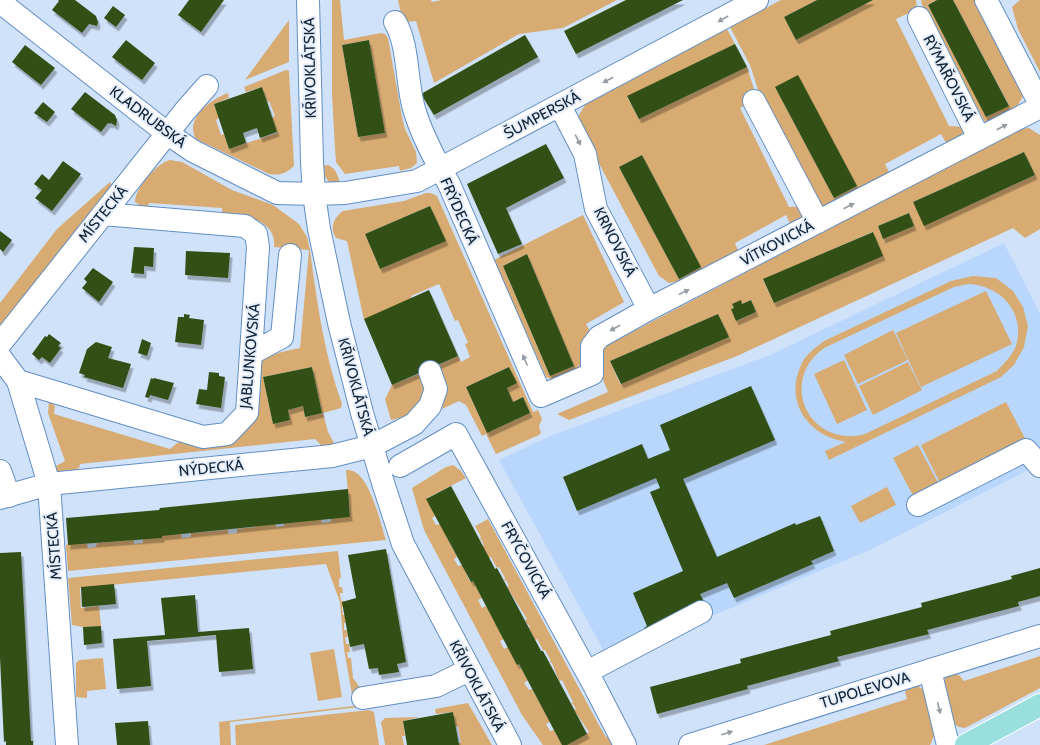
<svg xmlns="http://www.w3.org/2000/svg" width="1040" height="745" viewBox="0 0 1040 745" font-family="Cabin,sans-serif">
<defs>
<filter id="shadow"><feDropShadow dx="2.5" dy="4.5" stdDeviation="0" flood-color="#0004"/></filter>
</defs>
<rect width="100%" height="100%" fill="#d0e2f9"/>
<path fill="#b9d7fc" d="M1004,243L1040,314V464L870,550L688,626L611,664L499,460L550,436L770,355Z"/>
<path fill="#d7ab71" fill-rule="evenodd" d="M332,0H340L344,40L381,33L385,34L388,38L402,117L405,129L416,152L417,163L411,168L400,171L399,166L345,174L336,162L335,148L332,95ZM369,40L385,133L358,137L342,45Z
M398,0H431L432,2L442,0H617L563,28L519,34L434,83L416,21L406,22L402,18Z
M781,0H817L784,17L796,40L873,0H916L917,9L896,19L949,126L963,127C965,138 956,142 948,146L941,134L885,164L891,176L830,208L819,207L760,96L750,65L730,27ZM775,87L857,186L834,198Z
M921,0H937L928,5L987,117L1009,105L953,0H980L1024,93C1017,113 1004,116 987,126L922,5Z
M1020,0H1040V72L1018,29L1012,7Z
M289,20V62L245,80Z
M727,29L735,44L627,97L639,119L747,67L757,98L740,108L789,207L804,206C805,217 802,222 792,228L786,215L735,243L740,255L680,281L669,283L659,276L580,128L579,115L585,105ZM642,155L701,267L679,279L619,167Z
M286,70L289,71L294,166C286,173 280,176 269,174L196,139C184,119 211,99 228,93L229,98L214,104L219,118L216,120L221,135L224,134L229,149L277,133L272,118L275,116L269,101L267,102L262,87L246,92L244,87Z
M1029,128L1040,135V229L1025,238L1013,228L737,356L569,420L557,414L608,392C602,377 595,362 604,347L1018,129ZM1024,152L1035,175L954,212L913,202ZM909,213L914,226L883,239L878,226ZM872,232L882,256L774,303L763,280ZM751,300L756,312L737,321L731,309L734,308L732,304L741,301L742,304ZM718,314L729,337L620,384L610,361Z
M170,160L182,162L232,190L273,205L299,224L307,237L310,250C317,303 324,354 342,404L341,408L323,413L328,432L336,447L324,448L315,439L80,464L79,468L59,476L51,469L65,461L48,413L49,401L55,406L54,414L170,449L181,440L230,438L260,363C270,353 286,351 300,348L309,250L274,247C277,219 243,215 222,213V208L149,203L147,210L135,202C135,188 157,163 170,160ZM312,367L322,413L305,417L303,406L288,410L290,420L273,424L263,377Z
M328,165C336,168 339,177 340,185C328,186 324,176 321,166Z
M110,182L112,185L0,326V303L57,229Z
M426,193H431L437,196L533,412L538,410L542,419L539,426L541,433L539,435L496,454L486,434L482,436L466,405L459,401L442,409C446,392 445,380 439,365L458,356L461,362L470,357L465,344L468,343L458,320L455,321L439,284L411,296L412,299L364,320L347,241L336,238C329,228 334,217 343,211L404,201ZM430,206L445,241L380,269L365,234ZM509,367L516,383L507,388L513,402L523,397L530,413L487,433L466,387Z
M583,215L624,302L586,324L591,333L583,364H580L579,368L553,380L546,377L494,260ZM527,254L574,366L550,376L503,266Z
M973,276L996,278L1013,291L1023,307L1028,326L1024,347L1014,365L1001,377L829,460L825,451L846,442C808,436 784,402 801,365C805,355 815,348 824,341L951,281ZM968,284C1000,285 1026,312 1016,346C1012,356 1004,363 997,371L865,434C810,449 777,382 824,348L954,287Z
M986,291L1012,344L921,387L896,333Z
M893,330L908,360L858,384L844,355Z
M844,360L867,410L837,424L814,374Z
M908,362L922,390L873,415L859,386Z
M419,374L426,391C418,409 411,416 391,420L385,399L392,385Z
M1006,402L1029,446L943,489L921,445Z
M918,445L942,490L917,503L893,458Z
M453,465L461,471L466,478L427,498L435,516L432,518L436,525L440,524L457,557L454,559L458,566L462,565L470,582L473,581L482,598L478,600L482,608L486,606L504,639L500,641L504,649L508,647L528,680L524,683L529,690L532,689L550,722L546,724L550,731L554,730L562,745H543L522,715L424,530L412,488L446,467Z
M346,470C369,467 380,523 386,540L68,571L66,545L68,544H87L88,548L96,547L97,543L134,540V544L143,543V539L162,537V535L181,534L182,538L191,537V533L228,530V534L237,533V529L256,527V525L275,523L276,527L284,526V522L321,519L322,523L331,522V518L350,516Z
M887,487L896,505L860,523L851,506Z
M488,519L600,727L606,737L610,735L618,745H566L589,732L574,710L576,709L573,704L571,705L573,702L562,680L559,681L552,663L549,662L551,661L545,650H543L537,639L535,640L529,628L530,627L525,621L527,619L507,587L509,586L506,580L504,581L505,578L499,567L497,568L491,557L489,558L482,546L484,545L481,539L479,540L481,537L475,526Z
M338,551L341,578L339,579V587H342L343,593H340L341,601H344V607H342L343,615H345L346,623H344V630H347L348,637H345L346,644H349L350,652H347L348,658H351L353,678L371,703L368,706L230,722L231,745H220L219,722L354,706L344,649L340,602L326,564L80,588L81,608L99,606L101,626L83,627L72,625L68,578Z
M334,649L342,697L318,701L310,653Z
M1040,656V688L965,728L959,727L951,722L943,683L947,675L954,672L960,676L964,681Z
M103,658L106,689L87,691V698L76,697V663L79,660Z
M916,685L924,690L934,730V736L930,745H764L907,699L905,692L909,687Z
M468,703L492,745H459L458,743H461L458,726L455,727L453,712L436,714L435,709Z
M369,710L374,712L379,745H236L235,725Z
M419,717L403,721L405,736H402L404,745H385L381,722L385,718Z"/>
<path fill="#304f16" filter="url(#shadow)" d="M58,0H75L96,16L98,22L97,26L89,24L82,33L52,10L59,1Z
M189,0H224L201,32L178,15Z
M626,0H683L576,54L564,31Z
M817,0H873L796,40L784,17Z
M937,0H953L1009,106L986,117L928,5Z
M113,6L125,15L116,27L104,18Z
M525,35L538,57L434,115L421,94Z
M126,40L155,63L142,80L112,57Z
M369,40L385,133L358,137L342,45Z
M735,44L747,67L639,119L627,96Z
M25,45L55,68L41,85L12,62Z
M798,75L857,186L834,198L775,87Z
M262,87L277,132L260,138L257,128L243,133L246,143L229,149L214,104Z
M85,92L115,115L117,120L116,126L111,123L110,124L108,123L101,132L71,109Z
M43,102L55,112L47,122L34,113Z
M546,144L564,178L506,208L522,244L498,254L467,184Z
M1024,152L1035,175L924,226L913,202Z
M642,155L701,267L679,279L619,167Z
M63,161L81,174L52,211L35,198L42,190L34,184L42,174L49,180Z
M430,206L446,241L380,269L365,234Z
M909,213L914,226L883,239L878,226Z
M0,231L12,240L3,252L0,249Z
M873,232L883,256L774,303L763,279Z
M134,247L154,248L153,267L144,266V274L131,273Z
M186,251L230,253L228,278L185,275Z
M527,254L574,366L550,376L503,266Z
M93,268L113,282L99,302L82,288L87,282L84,279Z
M429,290L458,356L392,385L364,319Z
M741,300L742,304L751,300L756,312L736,321L731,309L734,308L732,304Z
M184,314L190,315L189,318L204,320L201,345L175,342L178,317H184Z
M718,314L729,337L621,384L610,361Z
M49,334L61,343L58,346L61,348L50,363L42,357L39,360L32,354L45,336L47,337Z
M142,339L151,343L147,356L138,353Z
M96,342L112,347L108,358L131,364L123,388L84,377L85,375L79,373L87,349Z
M312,367L322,413L305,417L303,406L288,410L290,420L273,424L263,377Z
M509,367L517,383L507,388L513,402L523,397L530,413L487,433L466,387Z
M209,372L219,373V376L225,377L221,408L196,404L199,389L207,390Z
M151,378L153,379L154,378L174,383L168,400L150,395L149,398L145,397Z
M751,386L775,440L683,479L717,557L795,523L796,525L820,516L834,551L811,561L813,564L734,598L727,583L700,594L704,602L645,630L644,628L647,626L633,593L683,571L650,492L660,488L656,478L577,511L563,477L642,444L648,459L670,450L660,425Z
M451,486L495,569L497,568L541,651H543L587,734L567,745H562L519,664L517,665L473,581L471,582L426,499Z
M348,489L350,517L162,536V538L68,545L66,518L159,510L160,508Z
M386,549L406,662L397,664L399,672L379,675L378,668L369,669L364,644L350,647L342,602L356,598L348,555Z
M21,552L31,741H33V745H6V741L4,742L0,658V553Z
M1040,568V596L1018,602L1019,606L927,630L929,634L837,657L839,661L747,686L748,689L657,714L650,687L741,663L740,659L831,635L830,631L922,607L921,603L1012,579L1011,576Z
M114,584L116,604L82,607L81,587Z
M195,595L198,632L249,628L253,669L219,672L216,635L147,641L151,686L117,689L113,639L165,635L161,598Z
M101,626L102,643L84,645L83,627Z
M453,712L459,745H407L403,721Z
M148,721L150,745H117L115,723Z"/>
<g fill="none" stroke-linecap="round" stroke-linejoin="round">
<g stroke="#638ec2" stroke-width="24">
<path id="minor" d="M308,0L312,162L314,194L319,229L339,323L362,413L384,486L403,544L510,745
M986,0L1040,104
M0,2L168,134L193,151L277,193L314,194L345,193L417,181L757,0
M919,18L979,138
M395,22C409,45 406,82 414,109C422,136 435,160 449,184L541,396L592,374V346L599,337L649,309L1040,107
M754,101L818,222
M560,106L585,154L596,209L649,309
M0,344L185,111L207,86
M252,353L282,337L290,255
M0,357L18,381L49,484L67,745
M18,381L203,437L227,434L247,413L258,247L256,234L245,226L103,214
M400,466L456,434L594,685L625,745
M0,471L9,496
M0,498L49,484L332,456L372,446L414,424L430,406L436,389L430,372
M918,505L1026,450L1040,466
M930,670L948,745
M587,672L701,612
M363,698L436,686L469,670
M690,745L1040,636"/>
</g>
<g stroke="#fff" stroke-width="24">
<path id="major" d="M966,745L1040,705"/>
</g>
<use href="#minor" stroke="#fff" stroke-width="22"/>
<use href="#major" stroke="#98dfdd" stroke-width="22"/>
</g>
<defs><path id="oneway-solid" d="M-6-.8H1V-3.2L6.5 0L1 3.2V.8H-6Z"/></defs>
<g fill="#939ca5">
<use href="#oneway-solid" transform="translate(723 19) rotate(150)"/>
<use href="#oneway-solid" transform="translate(608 80) rotate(152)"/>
<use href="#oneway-solid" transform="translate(1002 127) rotate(-28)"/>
<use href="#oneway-solid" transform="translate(578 140) rotate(62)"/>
<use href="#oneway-solid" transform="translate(849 206) rotate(-27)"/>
<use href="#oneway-solid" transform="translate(684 292) rotate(-26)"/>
<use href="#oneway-solid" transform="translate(615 328) rotate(151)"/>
<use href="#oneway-solid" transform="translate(525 360) rotate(-114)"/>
<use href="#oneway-solid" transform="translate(939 708) rotate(76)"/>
<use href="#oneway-solid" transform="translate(727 733) rotate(-17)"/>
</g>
<g text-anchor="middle" stroke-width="4" stroke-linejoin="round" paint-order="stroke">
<g font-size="15" fill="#102236" stroke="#e5eefa">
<text transform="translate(310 68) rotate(-91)" y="5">KŘIVOKLÁTSKÁ</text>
<text transform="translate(949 78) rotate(63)" y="5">RÝMAŘOVSKÁ</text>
<text transform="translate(542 115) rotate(-28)" y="5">ŠUMPERSKÁ</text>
<text transform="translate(148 117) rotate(37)" y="5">KLADRUBSKÁ</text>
<text transform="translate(459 211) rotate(66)" y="5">FRÝDECKÁ</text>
<text transform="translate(103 214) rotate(-51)" y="5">MÍSTECKÁ</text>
<text transform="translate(615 242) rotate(63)" y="5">KRNOVSKÁ</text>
<text transform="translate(777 243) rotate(-28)" y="5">VÍTKOVICKÁ</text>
<text transform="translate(250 356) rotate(-85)" y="5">JABLUNKOVSKÁ</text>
<text transform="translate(356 387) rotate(75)" y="5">KŘIVOKLÁTSKÁ</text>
<text transform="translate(211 468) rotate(-6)" y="5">NÝDECKÁ</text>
<text transform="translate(54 546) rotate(-94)" y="5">MÍSTECKÁ</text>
<text transform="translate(526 560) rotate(61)" y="5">FRYČOVICKÁ</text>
<text transform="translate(477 686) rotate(62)" y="5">KŘIVOKLÁTSKÁ</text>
<text transform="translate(865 690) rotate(-17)" y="5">TUPOLEVOVA</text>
</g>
</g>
</svg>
